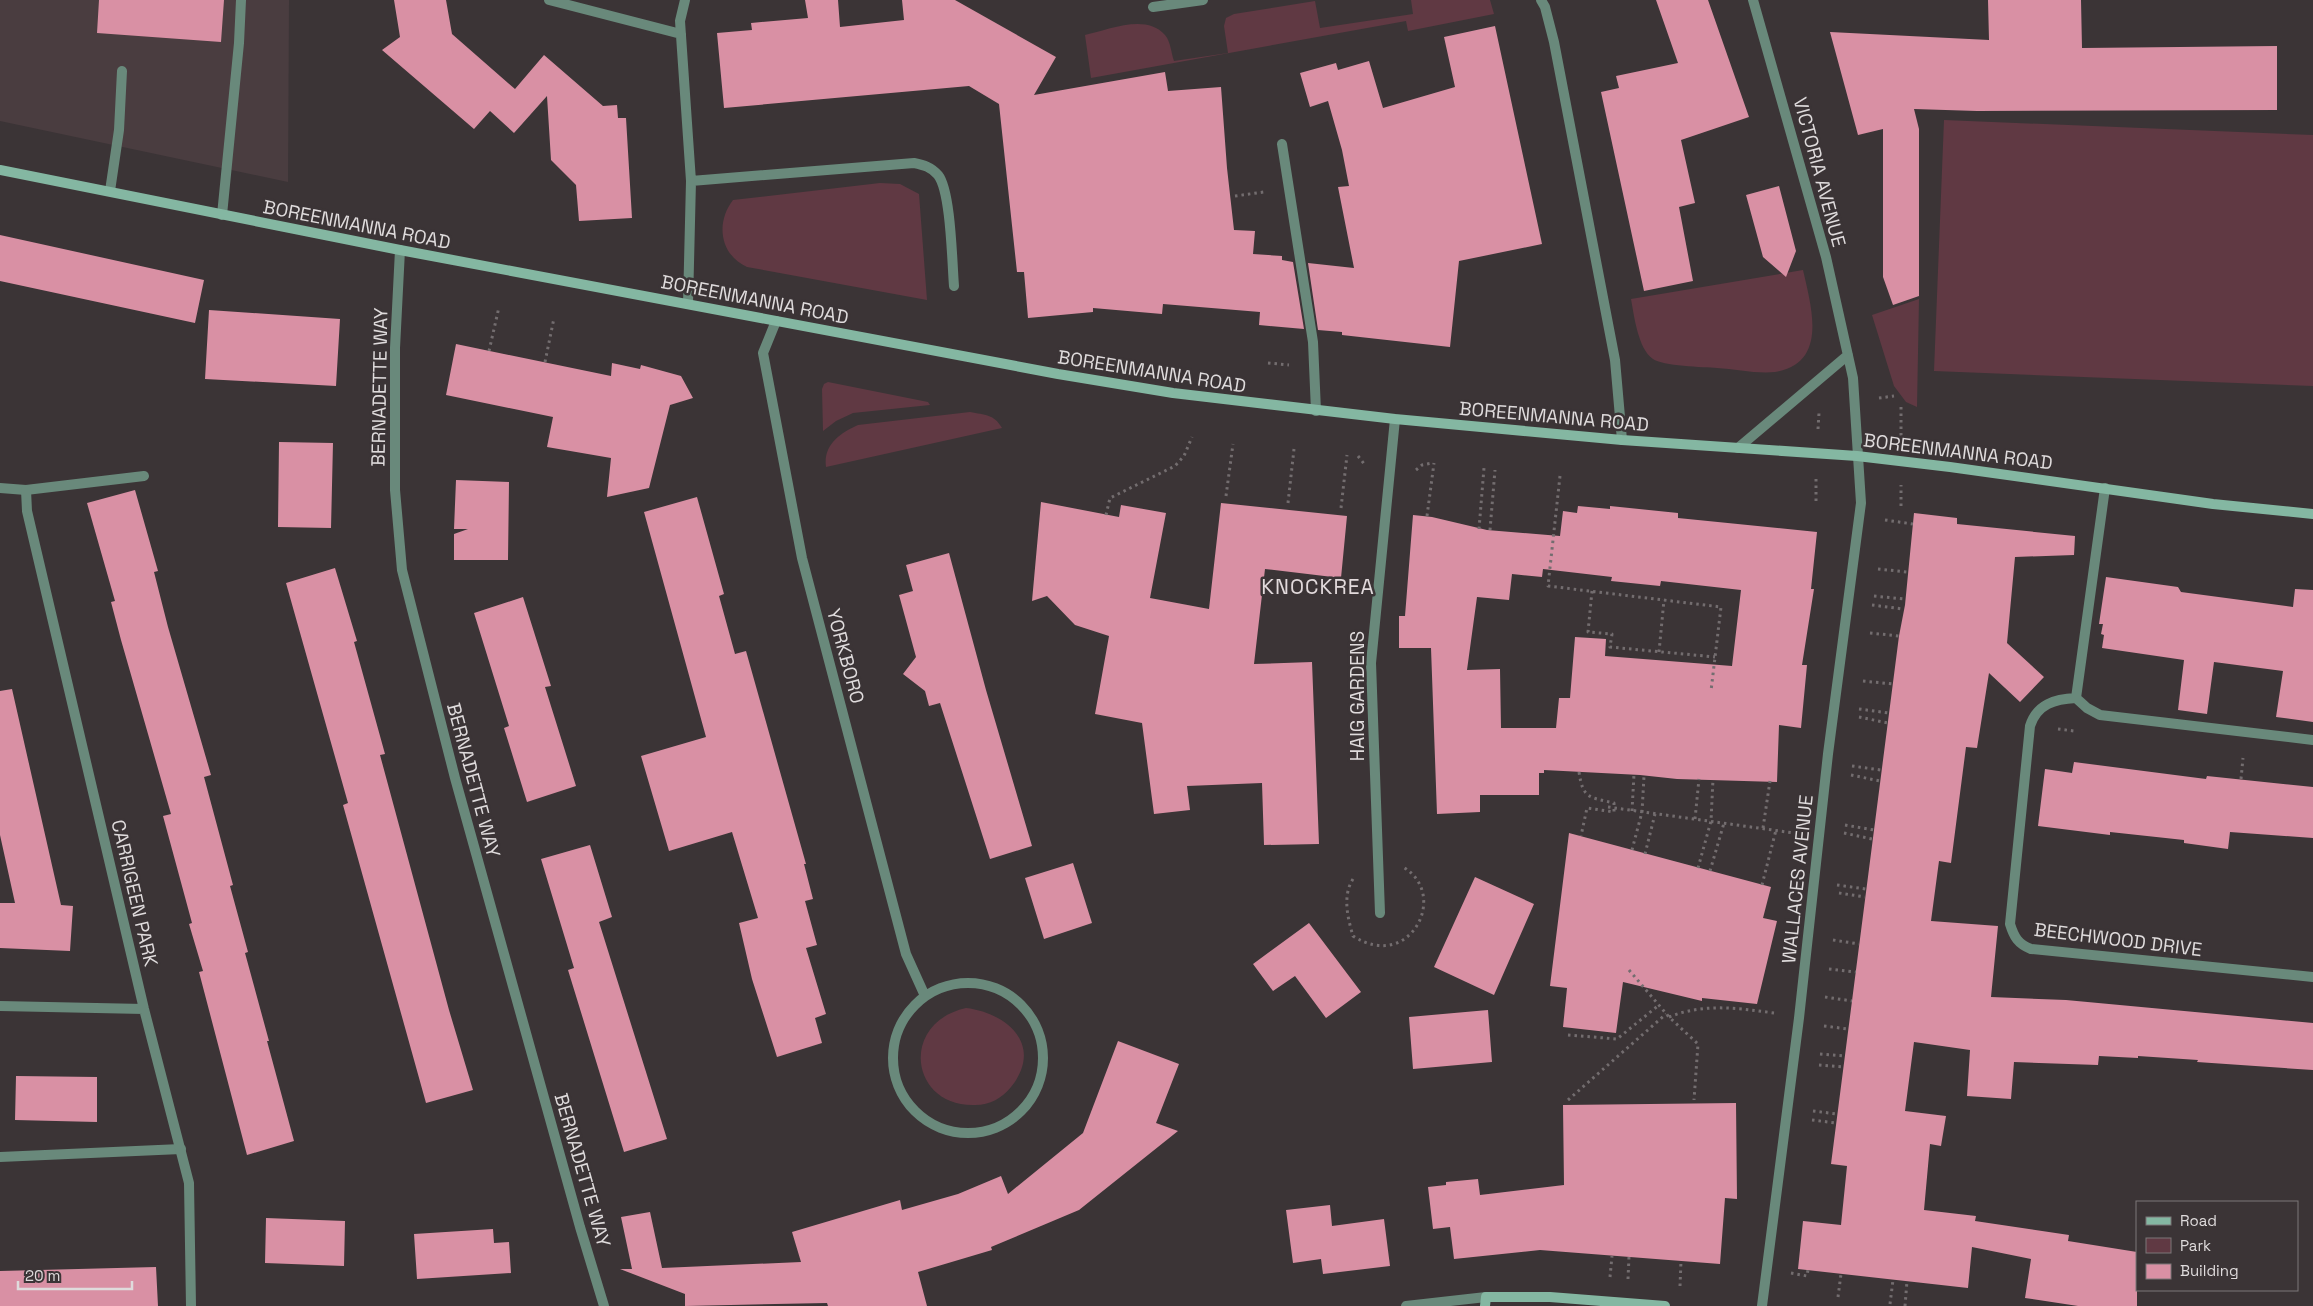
<svg xmlns="http://www.w3.org/2000/svg" width="2313" height="1306" viewBox="0 0 2313 1306" font-family="'Space Grotesk',sans-serif">
<rect width="100%" height="100%" fill="#3b3436"/>
<path fill="#4a3d40" d="M0,0H289L288,182L0,121Z"/>
<path fill="#603943" d="M1411,0H1490L1494,14L1408,31L1406,21L1091,78L1085,35C1108,30 1146,13 1165,35C1171,42 1171,53 1174,61L1228,53L1224,26L1226,18L1234,14L1315,1L1320,28L1413,14Z
M1944,120L2313,135V386L1934,371Z
M880,183L900,184L919,194L927,300L747,267C719,254 716,222 733,200Z
M1803,270C1811,306 1829,363 1775,372C1757,374 1735,369 1717,368C1704,367 1662,366 1653,359C1638,349 1634,315 1631,299Z
M1919,299L1917,407L1906,402L1894,386L1872,315Z
M828,382L928,402L930,405L853,413L836,421L823,431L822,389L824,384Z
M970,412C985,415 994,414 1002,428L826,467C823,445 840,433 858,425Z
M966,1008C1008,1013 1044,1046 1011,1087C1002,1098 990,1105 975,1105C910,1107 899,1023 966,1008Z"/>
<path fill="#d990a4" fill-rule="evenodd" d="M99,0H224L221,42L97,33Z
M394,0H446L452,34L515,89L544,55L603,106L617,105L618,118H626L632,218L579,221L576,185L551,160L547,96L514,133L490,111L474,129L382,50L400,37Z
M805,0H838L840,27L904,20L902,0H955L1056,57L1034,95L1165,72L1168,91L1221,87L1227,168L1234,230L1255,231L1253,254L1282,256V260L1293,262L1304,329L1259,325L1260,312L1163,304L1162,314L1093,308V312L1028,318L1024,272H1017L999,104L969,86L724,108L717,33L752,30L751,23L808,18Z
M1656,0H1708L1749,117L1681,140L1695,203L1679,207L1693,281L1644,291L1601,92L1619,88L1616,76L1678,63Z
M1988,0H2081L2082,48L2277,46V110L1977,111L1914,109L1919,129V296L1893,305L1883,277V129L1858,135L1830,32L1989,40Z
M1495,26L1542,244L1459,261L1450,347L1342,335V332L1318,330L1308,263L1354,268L1338,187L1349,186L1342,150L1328,101L1310,107L1300,73L1336,63L1338,70L1369,61L1383,108L1455,87L1444,37Z
M1779,186L1796,251L1786,277L1763,257L1746,195Z
M0,235L204,280L195,323L0,281Z
M209,310L340,319L336,386L205,379Z
M456,344L611,376L612,363L640,369L641,365L681,376L693,398L670,405L649,488L607,497L611,458L547,447L553,417L446,395Z
M279,442L333,443L331,528L278,527Z
M456,480L509,482L508,560H454V534L468,529H454Z
M135,490L158,571L154,572L168,627L211,775L204,777L233,885L230,886L248,952L245,953L269,1041H267L294,1141L247,1155L199,972L203,971L189,924L192,923L163,816L171,814L121,640L111,602L115,601L87,503Z
M697,497L724,594L719,596L735,654L746,651L806,864H804L813,899L805,901L817,945L806,948L826,1014L815,1018L822,1043L777,1057L752,979L739,923L758,918L732,832L669,851L641,756L706,737L644,512Z
M1041,502L1119,517L1121,505L1166,513L1150,598L1209,609L1221,503L1347,516L1341,578L1265,569L1254,664L1312,662L1319,844L1264,845L1262,783L1187,786L1190,810L1154,814L1142,723L1095,714L1109,636L1075,625L1047,596L1032,601Z
M1578,506L1610,509V506L1678,513V518L1817,532L1811,589H1814L1802,665H1807L1801,728L1779,725L1777,782L1677,779L1640,775L1544,770V773H1539V795H1480V812L1437,814L1431,648H1399V616H1405L1413,515L1432,517L1487,530L1560,536L1563,511L1577,513ZM1543,569L1612,577L1611,581L1660,586L1661,581L1741,590L1732,666L1605,656L1606,639L1575,637L1570,698H1559L1556,728H1501L1500,669L1467,670L1477,597L1509,600L1512,574L1542,577Z
M1914,513L1957,518V524L2075,536L2074,555L2015,557L2007,643L2044,677L2020,702L1989,673L1977,748L1966,747L1951,863L1939,861L1931,921L1998,926L1991,997L2066,1000L2313,1023V1070L2197,1062L2198,1060L2138,1056V1058L2099,1056L2098,1065L2014,1062L2011,1099L1967,1096L1970,1050L1914,1042L1905,1111L1946,1116L1941,1146L1930,1144L1924,1210L1976,1216L1975,1221L2069,1235L2068,1241L2137,1252V1306H2078L2025,1298L2031,1259L1972,1247L1968,1288L1798,1269L1803,1221L1841,1225L1847,1166L1831,1164L1899,636L1905,605Z
M949,553L986,690L1032,846L990,859L940,703L929,706L925,691L903,674L916,657L899,595L913,591L906,565Z
M335,568L357,641L354,642L385,754L380,755L449,1010L473,1090L426,1103L343,805L348,803L286,583Z
M2106,577L2178,587L2181,592L2293,607L2295,589L2313,590V722L2276,717L2283,671L2214,662L2207,714L2178,710L2184,660L2102,648L2104,635L2101,634L2103,624H2099Z
M523,597L551,686L545,687L576,786L527,802L504,728L509,726L474,613Z
M12,689L61,905L73,906L70,951L0,948V903H15L0,835V691Z
M2074,762L2206,779L2207,776L2313,787V838L2230,832L2228,849L2184,843V840L2110,832V835L2038,826L2045,769L2072,773Z
M1569,833L1771,887L1763,918L1777,921L1757,1004L1702,998V1001L1623,982L1616,1033L1563,1027L1567,988L1550,986Z
M590,845L612,917L599,922L667,1139L624,1152L568,970L574,968L541,859Z
M1073,863L1092,923L1044,939L1025,878Z
M1475,877L1534,904L1494,995L1434,967Z
M1309,923L1361,992L1326,1018L1295,976L1273,991L1253,964Z
M1488,1010L1492,1062L1413,1069L1409,1017Z
M1118,1041L1179,1064L1156,1123L1178,1131L1079,1210L991,1247L992,1250L918,1272L927,1306H828L827,1303L685,1306V1294L620,1269H632L621,1217L650,1212L662,1268L801,1262L792,1232L900,1200L902,1210L958,1194L1001,1176L1008,1194L1083,1133Z
M16,1076L97,1077V1122L15,1120Z
M1736,1103L1737,1199L1725,1198L1720,1264L1540,1250L1454,1259L1450,1227L1433,1229L1428,1187L1446,1185V1182L1478,1179L1480,1195L1564,1185L1563,1105Z
M1330,1205L1332,1226L1384,1219L1390,1266L1323,1274L1321,1259L1293,1263L1286,1210Z
M266,1218L345,1221L344,1266L265,1263Z
M493,1229L494,1243L509,1242L511,1273L417,1279L414,1234Z
M156,1267L158,1306H0V1271Z"/>
<g fill="none" stroke-linecap="round" stroke-linejoin="round">
<path stroke="#736d6f" stroke-width="3" stroke-dasharray="2.5 4" stroke-linecap="butt" d="M1235,196L1264,192
M489,351L499,307
M545,362L554,318
M1268,363L1289,365
M1879,398L1894,396
M1901,407V436
M1818,429L1819,413
M1358,456L1365,465
M1416,470L1422,465L1432,463
M1560,476L1548,586L1721,607L1711,691
M1226,496L1233,444
M1816,501V478
M1288,503L1294,449
M1901,506V485
M1341,508L1347,455
M1106,515L1110,498L1175,466L1184,456L1192,437
M1427,516L1434,463
M1885,520L1913,524
M1479,529L1484,468
M1490,530L1495,470
M1878,569L1907,572
M1592,591L1588,632L1612,634L1610,647L1715,657
M1874,596L1904,599
M1872,605L1903,609
M1870,633L1899,636
M1659,652L1664,600
M1863,681L1893,684
M1859,709L1889,713
M1859,717L1888,723
M2058,729L2074,731
M1852,766L1881,770
M1579,772C1583,799 1589,797 1614,803V812L1587,808L1581,836
M1851,775L1880,781
M2241,779L2243,758
M1608,807L1794,833
M1632,811L1634,774
M1695,819L1699,779
M1845,825L1874,830
M1763,828L1770,781
M1844,833L1872,839
M1632,850L1642,812L1644,776
M1645,854L1655,814
M1698,868L1711,821L1713,779
M1710,871L1724,823
M1353,879C1342,896 1348,919 1353,936C1410,973 1450,894 1403,867
M1762,885L1776,830
M1837,885L1866,889
M1839,893L1865,897
M1833,940L1859,944
M1829,969L1856,972
M1629,970L1669,1017L1698,1044L1694,1100
M1825,997L1852,1001
M1669,1017C1704,1003 1737,1008 1774,1013
M1824,1026L1848,1029
M1568,1035L1617,1039L1659,1005
M1820,1054L1844,1056
M1819,1065L1843,1067
M1568,1100L1666,1014
M1813,1111L1837,1114
M1812,1120L1836,1123
M1791,1273L1807,1276L1808,1270
M1610,1277L1612,1256
M1628,1279L1629,1257
M1680,1286L1681,1261
M1838,1297L1841,1274
M1890,1304L1893,1280
M1905,1306L1907,1281"/>
<path stroke="#69897b" stroke-width="10" d="M110,191L119,130L122,71
M222,215L239,43L241,0
M0,488L26,490L144,476
M0,1157L181,1149"/>
<path stroke="#69897b" stroke-width="10" d="M549,0L681,34
M685,0L680,21L691,181L688,304
M1541,0L1545,7L1554,42L1615,360L1622,440
M1753,0L1826,257L1853,378L1861,503L1828,754L1799,1018L1762,1306
M1153,7L1203,0
M1282,144L1313,342L1316,411
M691,181L914,163C924,165 931,167 938,175C951,191 952,262 954,286
M400,250L395,348V490L402,570L455,778L580,1227L604,1306
M776,321L763,353L802,558L906,954L925,996
M1738,448L1848,355
M2105,488L2076,698L2087,708L2100,715L2313,740
M26,490L27,511L144,1009L189,1183L191,1306
M2076,698C2055,699 2037,704 2030,726L2010,924C2014,937 2018,944 2031,949L2313,977
M1380,913L1371,663L1395,419
M893 1058a75 75 0 1 1 150 0a75 75 0 1 1-150 0Z
M0,1006L144,1009
M1406,1306L1486,1297"/>
<path stroke="#84b7a2" stroke-width="10" d="M0,170L400,250L1058,374L1173,393L1395,419L1622,440L1857,456L1950,467L2213,504L2313,514
M1485,1306L1486,1297H1550L1665,1306"/>
</g>
<g text-anchor="middle" stroke-width="5" stroke-linejoin="round" paint-order="stroke">
<g font-size="19" fill="#dfdbdc" stroke="#3b3436">
<text transform="translate(1820 172) rotate(75)" y="7">VICTORIA AVENUE</text>
<text transform="translate(357 224) rotate(11)" y="7">BOREENMANNA ROAD</text>
<text transform="translate(755 299) rotate(11)" y="7">BOREENMANNA ROAD</text>
<text transform="translate(1152 371) rotate(9)" y="7">BOREENMANNA ROAD</text>
<text transform="translate(379 387) rotate(-89)" y="7">BERNADETTE WAY</text>
<text transform="translate(1554 416) rotate(5)" y="7">BOREENMANNA ROAD</text>
<text transform="translate(1958 451) rotate(7)" y="7">BOREENMANNA ROAD</text>
<text transform="translate(846 656) rotate(75)" y="7">YORKBORO</text>
<text transform="translate(1357 696) rotate(-90)" y="7">HAIG GARDENS</text>
<text transform="translate(474 780) rotate(75)" y="7">BERNADETTE WAY</text>
<text transform="translate(1797 879) rotate(-84)" y="7">WALLACES AVENUE</text>
<text transform="translate(135 893) rotate(77)" y="7">CARRIGEEN PARK</text>
<text transform="translate(2118 939) rotate(7)" y="7">BEECHWOOD DRIVE</text>
<text transform="translate(583 1170) rotate(74)" y="7">BERNADETTE WAY</text>
</g>
<g font-size="21" letter-spacing="1" fill="#e2dadc" stroke="#3b3436">
<text x="1318" y="594">KNOCKREA</text>
</g>
</g>
<rect x="2136" y="1201" width="162" height="90" fill="#3b3436" stroke="#7d7778"/>
<rect x="2146" y="1217" width="25" height="8" fill="#84b7a2" stroke="#7d7778"/>
<text x="2180" y="1226" font-size="15" fill="#dfdbdc">Road</text>
<rect x="2146" y="1238" width="25" height="15" fill="#603943" stroke="#7d7778"/>
<text x="2180" y="1251" font-size="15" fill="#dfdbdc">Park</text>
<rect x="2146" y="1264" width="25" height="15" fill="#d990a4" stroke="#7d7778"/>
<text x="2180" y="1276" font-size="15" fill="#dfdbdc">Building</text>
<path d="M18 1281v8h114v-8" fill="none" stroke="#dfdbdc" stroke-width="2.5"/>
<text x="25" y="1281" font-size="15" fill="#dfdbdc" stroke="#3b3436" stroke-width="4" paint-order="stroke">20 m</text>
</svg>
